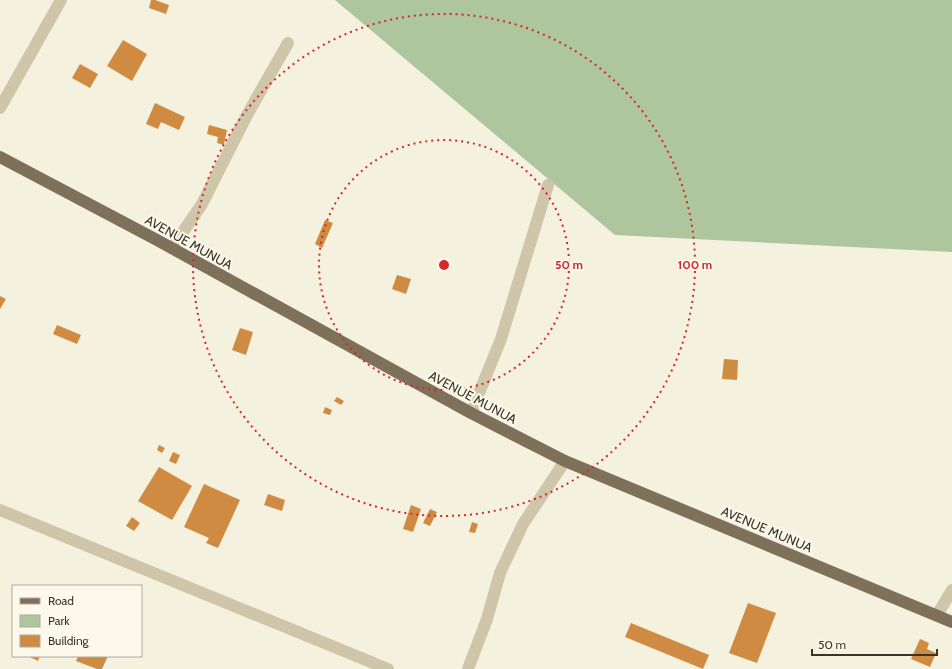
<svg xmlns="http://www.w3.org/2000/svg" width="952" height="669" viewBox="0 0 952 669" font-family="Cabin,sans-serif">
<rect width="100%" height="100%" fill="#f5f1df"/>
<path fill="#adc69d" d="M335,0H952V252L615,235Z"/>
<path fill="#d08b42" d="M151,0H155L169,5L166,14L149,8Z
M123,40L147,54L132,81L107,66Z
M80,64L98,74L90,88L72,78Z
M155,103L185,117L179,130L161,122L158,129L146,124Z
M209,125L227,130L224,145L217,143L218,137L207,134Z
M325,220L333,223L322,248L315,244Z
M397,275L411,279L406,294L392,289Z
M0,296L6,299L0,309Z
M57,325L81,335L77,344L53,334Z
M240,328L253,332L246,355L232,350Z
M724,359L738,360L737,380L722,379Z
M337,397L344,401L341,405L334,401Z
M325,407L332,410L330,415L323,413Z
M159,445L165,448L162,453L157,450Z
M173,452L180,455L176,464L169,461Z
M159,467L192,486L172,520L138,501Z
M204,484L240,500L218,548L206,543L209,538L184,527Z
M268,494L285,500L282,511L264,505Z
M411,505L421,509L413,532L403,529Z
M430,509L437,512L430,526L423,523Z
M132,517L140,523L134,531L126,526Z
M472,522L478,524L475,533L469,532Z
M748,603L776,613L757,663L729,653Z
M631,623L709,655L703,669L625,637Z
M920,639L929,643L927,649L936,653L930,667L911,659Z
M28,656H40L38,661Z
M78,656H108L102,669H97L76,661Z"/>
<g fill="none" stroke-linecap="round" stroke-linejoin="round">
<path stroke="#cfc5a9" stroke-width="12" d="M0,108L61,0
M172,248L202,204L247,115L288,43
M471,413L501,339L548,185
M0,510L388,669
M937,615L952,590
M468,669L487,619L500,573L523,524L565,461"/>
<path stroke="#7f7059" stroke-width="12" d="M0,157L157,240L471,413L565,461L952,622"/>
</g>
<g fill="none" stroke="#d62828" stroke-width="2" stroke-dasharray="2 4">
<circle cx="444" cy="265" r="125"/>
<circle cx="444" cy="265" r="251"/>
</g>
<g text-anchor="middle" stroke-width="4" stroke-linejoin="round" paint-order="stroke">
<g font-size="13" fill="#3b3429" stroke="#fcf9ec">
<text transform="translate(189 242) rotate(29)" y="5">AVENUE MUNUA</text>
<text transform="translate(473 397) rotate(28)" y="5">AVENUE MUNUA</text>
<text transform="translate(767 529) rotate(23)" y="5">AVENUE MUNUA</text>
</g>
</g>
<circle cx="444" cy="265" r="6" fill="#d62828" stroke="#fcf9ec" stroke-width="2"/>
<g font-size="12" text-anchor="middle" font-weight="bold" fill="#d62828" stroke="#fcf9ec" stroke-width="4" stroke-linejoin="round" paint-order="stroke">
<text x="569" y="269">50 m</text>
<text x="695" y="269">100 m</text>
</g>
<rect x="12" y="585" width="130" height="72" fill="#fcf9ec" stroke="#afaa9e"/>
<rect x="20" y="598" width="20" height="6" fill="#7f7059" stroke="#afaa9e"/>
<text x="48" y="605" font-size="12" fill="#3b3429">Road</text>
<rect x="20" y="615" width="20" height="12" fill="#adc69d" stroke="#afaa9e"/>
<text x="48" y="625" font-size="12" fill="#3b3429">Park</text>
<rect x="20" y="635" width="20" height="12" fill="#d08b42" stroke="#afaa9e"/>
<text x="48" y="645" font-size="12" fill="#3b3429">Building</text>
<path d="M812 649v6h125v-6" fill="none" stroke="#3b3429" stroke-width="2"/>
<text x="818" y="649" font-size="12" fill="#3b3429" stroke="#fcf9ec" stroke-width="3" paint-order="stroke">50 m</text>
</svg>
